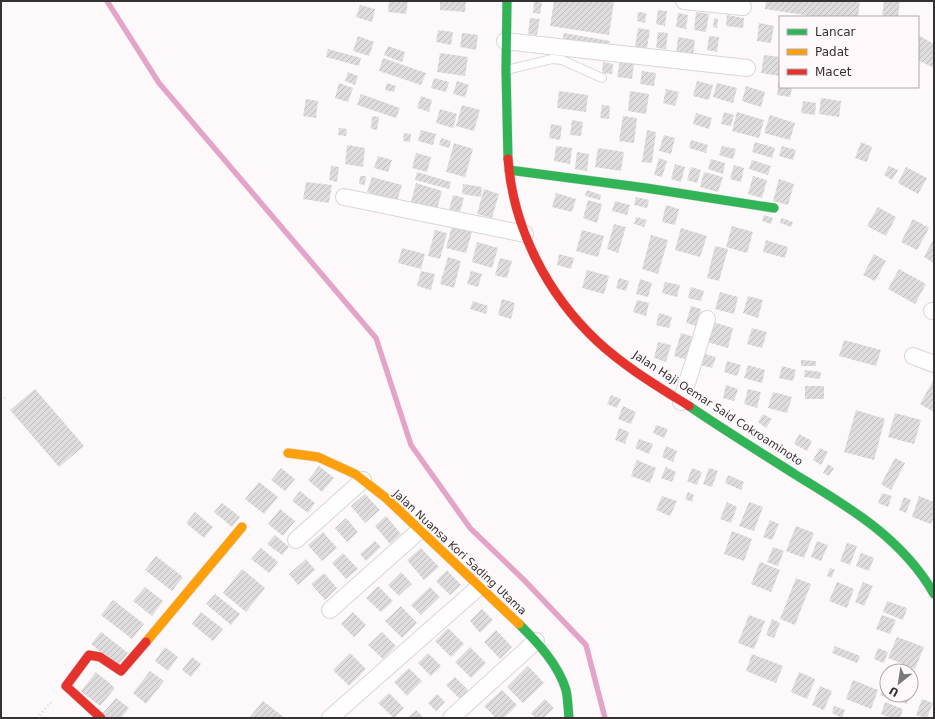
<svg xmlns="http://www.w3.org/2000/svg" width="935" height="719" viewBox="0 0 935 719" font-family="'DejaVu Sans',sans-serif">
<defs>
<pattern id="building-hatch" width="6" height="6" patternUnits="userSpaceOnUse"><rect width="6" height="6" fill="#dedcdd"/><path d="M-1 1l2-2M0 6l6-6M5 7l2-2" fill="none" stroke="#bfbdbe"/></pattern>
</defs>
<rect width="100%" height="100%" fill="#fdf9fb"/>
<g fill="none" stroke-linecap="round" stroke-linejoin="round">
<path stroke="#e3a4c7" stroke-width="5.5" d="M107,1L159,83L376,338L411,445L470,528L524,580L586,645L605,718"/>
</g>
<path fill="url(#building-hatch)" d="M389,1H408L406,14L388,12Z
M440,1H466L465,12L440,10Z
M534,1L542,3L540,14L533,13Z
M554,1H614L609,35L550,26Z
M766,1H860L858,17H818L765,9Z
M884,1H900L898,17H882Z
M360,5L375,9L372,22L356,17Z
M658,10L667,11L665,26L656,24Z
M638,12L646,13L645,23L637,21Z
M696,12L709,14L706,32L694,30Z
M678,13L688,15L686,29L676,27Z
M727,15L744,18L743,28L726,26Z
M530,18L540,19L537,35L528,34Z
M714,18L718,19L717,28L713,27Z
M759,23L774,26L771,43L757,41Z
M638,28L650,30L647,48L635,47Z
M438,30L453,32L451,45L436,42Z
M658,32L668,33L666,49L656,48Z
M462,33L478,35L476,50L460,47Z
M564,33L610,41L608,50L562,42Z
M918,35L934,44V68L918,60Z
M358,36L374,42L369,56L353,51Z
M709,36L719,37L717,52L707,50Z
M678,37L695,40L693,56L676,54Z
M388,46L405,52L402,62L384,55Z
M328,49L361,58L359,66L326,57Z
M440,53L468,57L465,76L437,72Z
M764,55L780,57V76L761,73Z
M383,58L426,73L421,85L379,71Z
M620,61L634,63L632,79L617,77Z
M603,62L613,64L612,74L602,73Z
M642,71L656,73L654,86L640,84Z
M348,72L358,76L355,85L345,81Z
M779,77L780,87H792L790,97L777,95Z
M434,78L449,82L446,92L431,88Z
M457,81L469,85L465,97L453,94Z
M697,81L713,85L709,100L693,96Z
M339,83L353,88L348,102L335,98Z
M387,83L396,86L394,92L385,90Z
M717,83L737,88L733,103L713,97Z
M746,86L765,92L761,107L742,101Z
M666,89L679,92L675,106L663,103Z
M559,91L588,95L586,112L557,108Z
M630,91L649,94L646,114L628,111Z
M361,94L400,108L396,118L357,105Z
M421,96L432,100L429,112L417,108Z
M821,98L841,101L839,117L819,114Z
M306,99L318,101L316,118L303,116Z
M803,101L816,103L815,115L801,113Z
M462,105L480,110L474,131L456,126Z
M602,105L610,106L609,119L600,118Z
M440,109L457,114L453,128L436,123Z
M724,112L734,115L731,126L721,124Z
M737,112L764,120L759,138L732,131Z
M696,113L712,118L709,129L693,124Z
M770,115L795,123L790,140L764,133Z
M372,116L379,117L377,130L371,129Z
M623,116L637,118L634,143L619,141Z
M572,120L583,122L581,136L570,135Z
M551,124L562,126L560,140L549,138Z
M339,128L347,129L346,136L338,135Z
M421,130L436,134L433,145L418,141Z
M647,130L656,132L652,163L642,162Z
M404,133L411,134L410,142L403,141Z
M664,135L675,138L671,154L659,151Z
M441,138L451,141L449,148L439,145Z
M691,140L708,145L706,153L689,148Z
M755,142L775,148L772,158L752,152Z
M861,142L872,147L867,162L855,158Z
M454,143L473,149L465,177L446,172Z
M347,145L365,148L363,167L345,164Z
M556,146L572,148L570,164L554,161Z
M722,146L736,149L733,159L719,155Z
M782,146L796,150L793,160L779,156Z
M598,148L624,152L621,171L595,167Z
M577,152L589,154L587,171L575,169Z
M416,153L431,157L427,172L412,168Z
M378,156L392,160L388,172L374,168Z
M659,158L667,161L662,177L654,175Z
M711,159L725,163L723,174L708,169Z
M752,160L771,166L768,175L749,169Z
M675,164L685,167L681,182L671,179Z
M734,165L744,168L741,182L730,179Z
M331,166L339,167L337,182L329,180Z
M889,166L898,170L892,180L884,175Z
M691,167L701,170L697,183L687,180Z
M906,167L927,178L918,194L898,183Z
M417,172L451,182L449,189L415,180Z
M704,172L723,177L718,192L700,187Z
M360,176H366L365,185L359,184Z
M753,176L767,180L762,198L748,194Z
M372,177L402,185L397,201L367,192Z
M779,179L794,184L788,205L773,201Z
M306,182L332,185L329,203L303,199Z
M416,183L442,191L437,209L411,202Z
M463,184L482,187L481,197L462,194Z
M484,189L499,194L492,218L477,214Z
M587,190L601,195L600,200L585,196Z
M556,193L576,199L572,212L552,207Z
M453,195L464,198L460,212L449,209Z
M636,197L649,200L647,208L634,205Z
M588,200L602,204L597,223L583,218Z
M615,201L630,205L627,215L612,211Z
M666,205L679,209L675,225L662,222Z
M878,207L896,217L886,236L867,226Z
M764,215L773,218L771,224L762,221Z
M636,217L647,220L644,227L634,224Z
M781,218L793,222L791,227L780,223Z
M913,219L929,228L917,250L901,242Z
M614,224L626,227L618,253L607,249Z
M452,226L472,232L466,253L446,248Z
M732,226L753,232L747,253L726,247Z
M681,228L707,236L700,257L675,250Z
M435,230L447,233L440,259L428,256Z
M582,230L604,236L598,257L576,251Z
M651,235L668,240L658,274L642,269Z
M934,238V263L924,257Z
M766,240L788,247L785,258L763,252Z
M477,242L498,248L492,268L472,262Z
M715,246L728,249L719,281L707,278Z
M402,248L425,254L421,269L398,263Z
M559,254L574,258L571,269L557,265Z
M874,254L886,261L875,281L863,275Z
M448,257L461,261L454,288L440,284Z
M500,258L512,261L507,278L495,275Z
M899,269L926,284L915,304L888,289Z
M587,270L609,276L604,294L582,288Z
M421,271L435,274L431,290L417,286Z
M471,271L482,274L478,287L467,284Z
M619,278L629,281L626,291L616,288Z
M640,279L652,283L648,297L636,294Z
M665,282L680,285L677,297L662,293Z
M691,287L704,291L701,301L688,298Z
M720,292L738,297L734,314L715,309Z
M748,296L763,300L758,318L743,313Z
M502,299L515,303L511,319L498,315Z
M637,300L649,303L646,316L633,312Z
M473,301L488,306L486,314L470,309Z
M691,306L701,309L697,326L686,323Z
M659,313L672,317L669,328L656,325Z
M710,321L733,328L728,348L704,341Z
M752,328L767,332L762,348L747,344Z
M681,333L694,337L688,360L674,356Z
M844,340L881,350L876,366L839,356Z
M658,342L671,345L666,362L654,358Z
M704,354L716,357L712,368L701,365Z
M801,360L816,361V366H801Z
M727,361L741,365L737,376L724,372Z
M748,365L765,370L762,383L744,378Z
M782,366L796,370L793,381L779,378Z
M805,370L821,372L820,379L804,377Z
M933,381L934,382V412L920,404Z
M726,385L738,389L734,401L723,398Z
M805,386H824V399H805Z
M35,389L84,446L59,467L10,410Z
M748,389L761,392L757,408L744,404Z
M773,392L792,397L787,413L768,408Z
M611,395L621,399L617,408L607,404Z
M623,406L636,412L631,424L618,419Z
M856,410L885,419L874,460L844,452Z
M895,413L921,420L914,444L888,437Z
M763,414L772,419L766,428L758,422Z
M656,425L668,429L664,438L653,433Z
M619,428L629,432L625,444L615,440Z
M799,434L812,441L807,451L794,444Z
M639,439L653,444L649,454L635,448Z
M666,446L677,451L673,462L662,457Z
M820,448L828,452L821,465L813,460Z
M895,458L905,463L891,490L881,484Z
M637,460L656,468L650,483L631,476Z
M828,464L834,468L829,476L823,473Z
M319,466L334,478L322,492L308,480Z
M666,467L676,472L672,482L661,478Z
M281,468L295,479L285,491L271,480Z
M692,468L702,472L697,485L687,481Z
M709,468L718,471L712,487L703,484Z
M728,475L744,482L741,490L725,483Z
M259,482L278,497L264,514L245,499Z
M300,491L315,503L308,513L292,501Z
M688,492L694,495L692,502L685,499Z
M882,493L892,496L888,507L878,503Z
M365,494L380,510L365,523L351,506Z
M662,496L677,501L670,516L656,510Z
M919,496L934,502V517L931,524L912,517Z
M904,497L911,500L906,513L899,510Z
M727,502L737,507L731,523L720,519Z
M749,502L763,507L754,531L739,526Z
M222,503L240,517L232,527L214,512Z
M280,509L295,521L283,536L268,524Z
M195,512L213,527L204,538L186,523Z
M386,516L401,534L390,544L375,526Z
M346,518L358,532L347,542L335,528Z
M770,520L779,524L772,540L763,537Z
M796,526L814,533L804,558L786,551Z
M732,531L752,539L744,561L724,554Z
M323,532L337,548L322,561L308,545Z
M275,535L289,547L282,555L267,544Z
M375,541L381,547L366,561L360,554Z
M817,541L828,545L821,561L811,557Z
M847,543L857,546L850,565L840,561Z
M773,547L784,551L778,566L767,562Z
M261,548L278,562L269,573L251,559Z
M421,548L439,567L424,580L407,560Z
M343,553L358,569L346,579L332,563Z
M861,553L874,558L869,571L856,566Z
M156,556L183,577L172,591L145,570Z
M306,559L315,570L298,585L289,574Z
M760,562L780,570L771,592L751,584Z
M830,568L835,570L831,578L827,576Z
M242,569L265,588L246,612L223,593Z
M447,570L461,585L450,595L436,581Z
M401,572L412,584L399,596L388,585Z
M324,573L337,588L325,600L311,584Z
M796,578L811,584L795,625L780,619Z
M837,582L854,589L847,608L829,601Z
M863,582L873,586L864,606L855,602Z
M378,586L393,601L381,612L366,598Z
M145,587L163,601L152,616L133,601Z
M430,587L440,597L421,615L411,605Z
M215,594L240,614L231,625L206,604Z
M113,600L144,624L132,639L101,615Z
M887,601L907,608L903,620L883,612Z
M401,606L417,623L402,638L385,621Z
M482,609L493,620L480,633L470,621Z
M201,612L223,629L213,641L192,624Z
M353,612L366,625L354,637L341,624Z
M749,615L765,621L754,649L738,643Z
M882,615L896,620L890,634L876,629Z
M772,619L780,623L774,638L766,635Z
M448,628L464,644L451,657L435,641Z
M496,630L512,647L500,659L484,642Z
M101,632L128,653L118,666L91,644Z
M382,632L396,646L383,659L368,645Z
M897,637L924,647L915,669L888,658Z
M835,646L860,656L857,663L832,653Z
M165,647L178,657L168,671L155,661Z
M470,647L486,663L471,678L455,662Z
M878,648L888,652L884,663L874,659Z
M350,653L366,669L349,686L333,670Z
M428,653L441,666L431,676L418,663Z
M752,654L783,666L776,683L746,671Z
M192,657L201,664L191,677L182,670Z
M528,666L544,683L523,703L507,687Z
M409,668L422,681L407,696L394,682Z
M150,671L164,681L146,704L133,693Z
M96,672L115,688L100,706L81,691Z
M799,672L815,679L807,699L791,692Z
M455,677L468,690L460,699L446,685Z
M853,680L878,690L871,709L846,699Z
M820,686L832,691L824,710L812,705Z
M884,686L887,687V695H892L890,699L880,695Z
M502,690L517,705L504,718H496L484,706Z
M389,693L404,708L394,718L378,703Z
M437,694L445,702L436,711L428,703Z
M900,695H911L907,704L898,701Z
M116,698L129,708L121,718H107L102,714Z
M545,699L554,708L543,718H535L531,713Z
M922,699L933,703L927,718L916,715Z
M263,701L285,718H249Z
M885,702L903,709L900,718H891L881,714Z
M834,706L845,710L842,718L832,713Z
M416,710L424,718H407Z"/>
<g fill="none" stroke-linecap="round" stroke-linejoin="round">
<g stroke="#d8d6d7" stroke-width="10">
<path id="lane" d="M506,70L552,59L562,60L602,78"/>
</g>
<g stroke="#d8d6d7" stroke-width="18">
<path id="street" d="M684,1L743,7
M505,41L747,68
M344,197L525,234
M932,311H934
M913,356L934,364
M681,402L707,319
M296,540L363,480
M330,610L420,530
M330,718L480,586
M451,718L536,641"/>
</g>
<g stroke="#d8d6d7" stroke-width="10">
<path id="fast" d="M507,1L506,70L508,159
M509,170L646,188L774,208
M689,406C724,430 760,452 796,475C849,507 903,539 934,594
M519,624C538,643 558,664 566,690C568,699 568,709 569,718"/>
</g>
<g stroke="#d8d6d7" stroke-width="10">
<path id="slow" d="M288,453L318,457L355,474L386,498L519,624
M146,642L242,527"/>
</g>
<g stroke="#d8d6d7" stroke-width="10">
<path id="jam" d="M508,159C513,228 547,294 597,341C625,367 657,386 689,406
M101,718L66,686L89,655L100,657L121,671L146,642"/>
</g>
<path stroke="#dad9d9" stroke-width="2.5" stroke-dasharray="1 3" stroke-linecap="butt" d="M1,401L6,397
M37,718L53,700"/>
<use href="#lane" stroke="#fffefe" stroke-width="8"/>
<use href="#street" stroke="#fffefe" stroke-width="16"/>
<use href="#fast" stroke="#30b455" stroke-width="9"/>
<use href="#slow" stroke="#ff9f0a" stroke-width="9"/>
<use href="#jam" stroke="#e5322d" stroke-width="9"/>
</g>
<g text-anchor="middle" stroke-width="3.5" stroke-linejoin="round" paint-order="stroke">
<g font-size="11" fill="#343233" stroke="#fef8fb">
<text transform="translate(718 408) rotate(33)" y="4">Jalan Haji Oemar Said Cokroaminoto</text>
<text transform="translate(460 552) rotate(43)" y="4">Jalan Nuansa Kori Sading Utama</text>
</g>
</g>
<rect width="935" height="719" fill="none" stroke="#343233" stroke-width="4"/>
<rect x="779" y="16" width="140" height="72" fill="#fef8fb" stroke="#ada9ab"/>
<rect x="787" y="29" width="20" height="6" fill="#30b455" stroke="#ada9ab"/>
<text x="815" y="36" font-size="12" fill="#343233">Lancar</text>
<rect x="787" y="49" width="20" height="6" fill="#ff9f0a" stroke="#ada9ab"/>
<text x="815" y="56" font-size="12" fill="#343233">Padat</text>
<rect x="787" y="69" width="20" height="6" fill="#e5322d" stroke="#ada9ab"/>
<text x="815" y="76" font-size="12" fill="#343233">Macet</text>
<g transform="translate(899 683) rotate(210)"><circle r="19" fill="#fef8fb" stroke="#ada9ab"/>
<path d="M0-3L7 15L0 10L-7 15Z" fill="#7a7879"/>
<text y="-6" font-size="11" font-weight="bold" text-anchor="middle" fill="#343233">U</text>
</g>
</svg>
